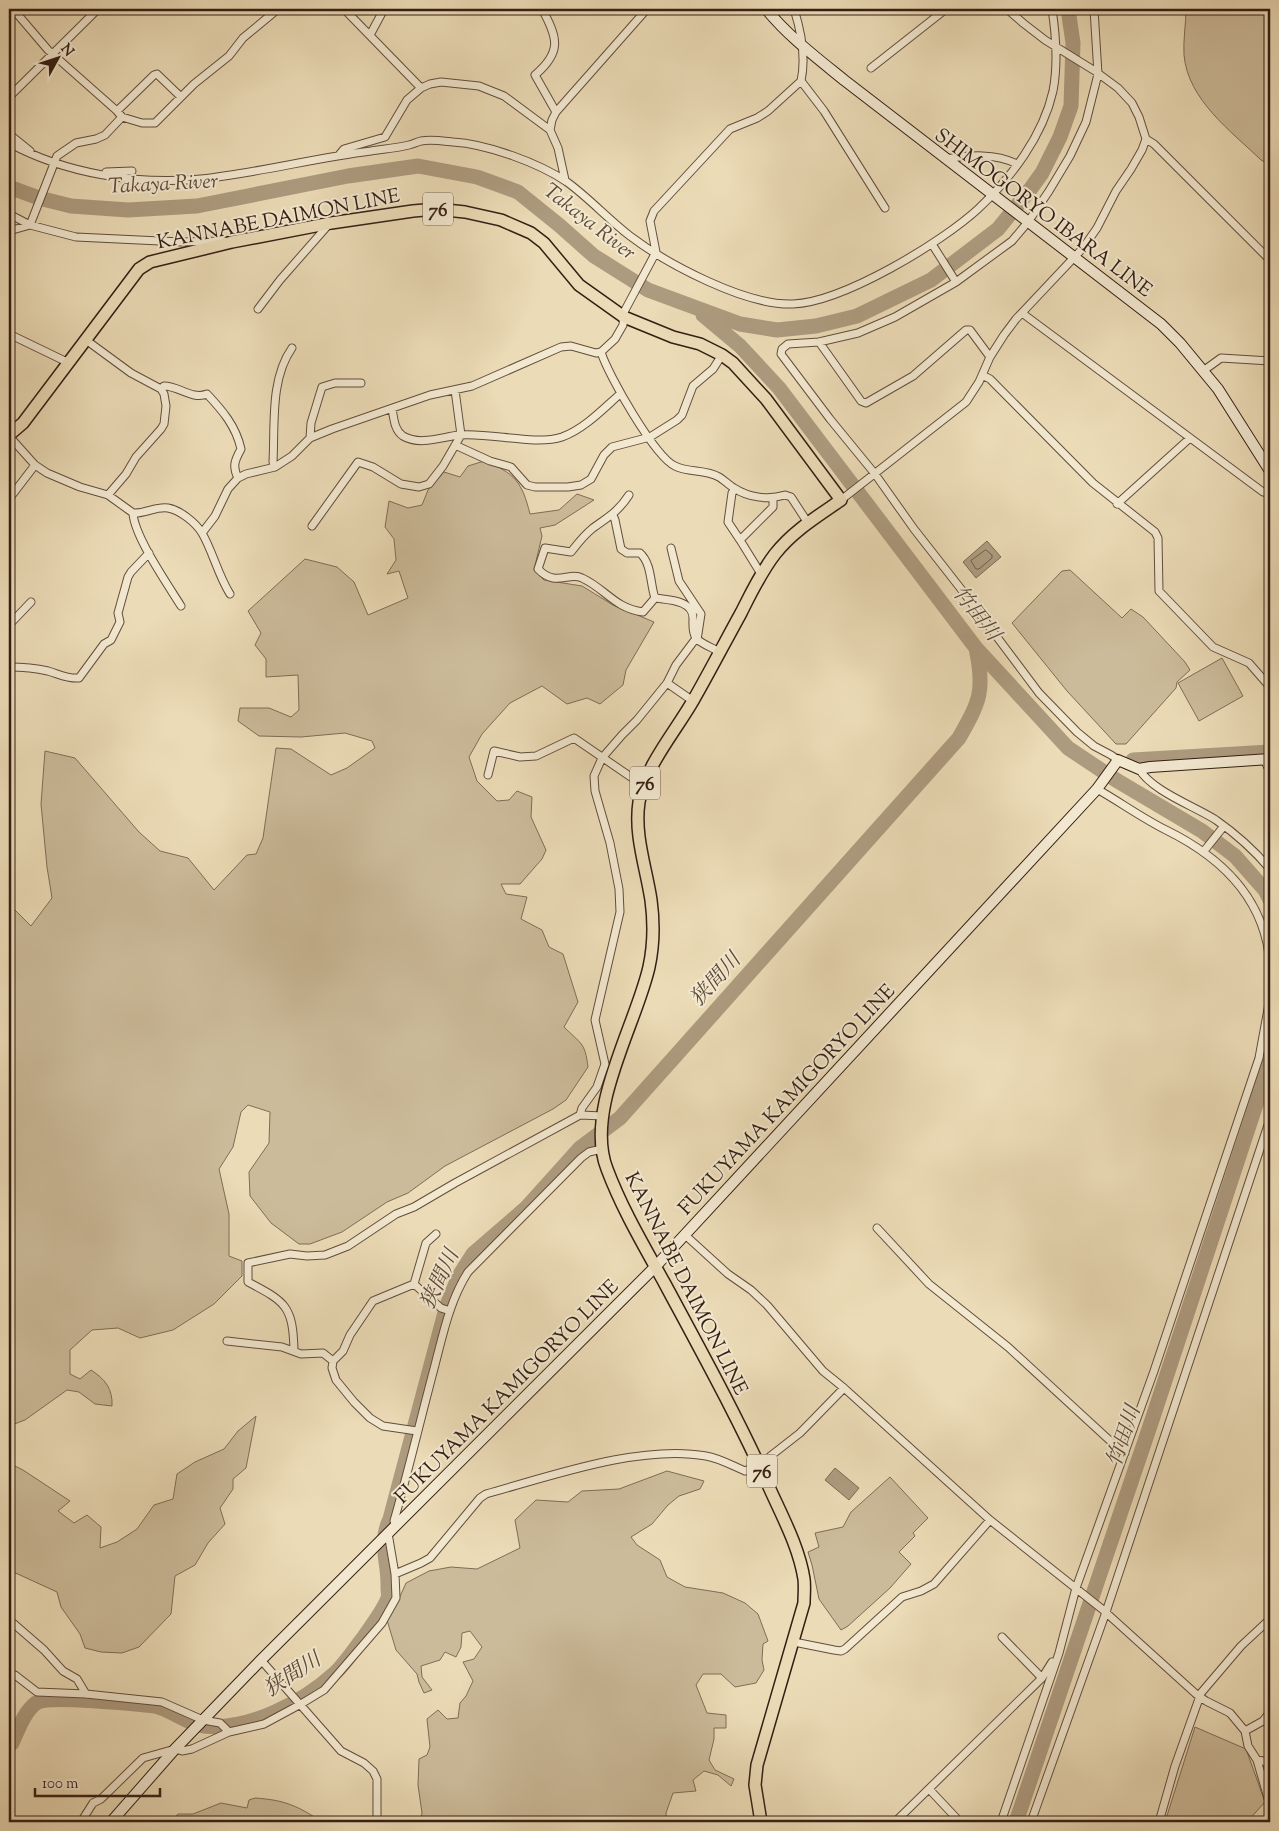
<svg xmlns="http://www.w3.org/2000/svg" width="1279" height="1831" viewBox="0 0 1279 1831" font-family="'Sorts Mill Goudy','Noto Serif JP',serif">
<rect width="100%" height="100%" fill="#ebdbb6"/>
<filter id="stains"><feTurbulence type="fractalNoise" baseFrequency=".004" numOctaves="4"/><feColorMatrix values="0 0 0 0 .2 0 0 0 0 .09 0 0 0 0 .02 0 0 0 .5 -.17"/></filter>
<radialGradient id="worn" r=".72"><stop offset=".6" stop-color="#630" stop-opacity="0"/><stop offset="1" stop-color="#630" stop-opacity=".3"/></radialGradient>
<path fill="#ccbb9a" stroke="#806c57" d="M1186,9H1270V165L1261,160C1231,131 1188,100 1184,55C1183,40 1186,24 1186,9Z
M484,461C515,473 522,482 530,514L559,510L577,494L594,500L555,525L540,528L542,536L534,570L544,580L582,586L613,605L654,622L626,670L623,685L600,704L587,698L567,704L542,686L510,703L482,734L469,757L477,781L497,801L509,800L517,791L532,797L531,817L546,850L542,859L520,884H501L506,894L527,897L521,919L542,930L549,947L563,954L578,1002L564,1027C581,1044 585,1042 588,1067L566,1100L553,1109L445,1166L408,1193L387,1202L342,1232L310,1244H299L271,1223L250,1196L249,1172L269,1143L270,1112L248,1105L241,1112L233,1147L219,1169L229,1214V1256L242,1261V1276L214,1304L173,1330L140,1338L118,1328L92,1330L70,1350V1374L80,1379L91,1370C105,1379 113,1389 112,1406L95,1404L79,1392L67,1390L25,1420L9,1426V912L15,910L31,926L52,898L47,867L41,804L45,751L75,758L139,832L160,851L188,858L214,890L247,855L256,854L263,838L276,748L291,749L331,775L347,768L375,748L372,741L345,733L301,737L259,736L238,721L240,708H269L291,717L299,710L298,675L266,677V659L255,645L261,633L248,611L305,559L337,567L354,582L368,615L408,598L399,571L387,574L396,560L394,539L385,527L389,501L408,508L422,505L428,490L444,472L460,477L468,466Z
M1070,570L1122,618L1131,609L1143,617L1185,662L1190,670L1177,682L1176,688L1126,744H1116L1067,691L1012,623L1062,571Z
M1222,658L1243,696L1199,721L1178,683Z
M256,1416L246,1468L233,1479V1489L220,1508L225,1524L208,1543L195,1565L175,1576L171,1614L139,1647L122,1653L101,1652L85,1648L80,1634L61,1607L57,1592L9,1570V1463L23,1470L70,1501L58,1511L74,1523L87,1515L101,1527L100,1548L117,1542L137,1529L154,1505L173,1499L177,1474L195,1462L224,1449L238,1431Z
M667,1471L704,1481L700,1489L679,1496L668,1505L652,1524L631,1537L637,1545L660,1560L667,1577L685,1587L723,1593L745,1603L758,1614L768,1641L763,1644L762,1660L764,1670L756,1683L735,1687L721,1674H703L696,1685L707,1713L726,1715V1728H714V1739L709,1760L715,1770L734,1779L731,1786L718,1775L704,1771L693,1780L696,1791L673,1793L666,1813L667,1822H420L422,1813L418,1785L419,1759L427,1755L430,1747L427,1719L438,1710L447,1719L458,1718L460,1703L466,1696L473,1681L463,1662L474,1659L482,1647L470,1631L462,1633L461,1647L456,1657L445,1652L440,1660L421,1666L422,1677L432,1690L424,1693L419,1682L417,1674L396,1650L387,1620L398,1601L406,1583L429,1571L451,1567L477,1569L520,1548L515,1520L536,1500L568,1502L582,1491L619,1489Z
M890,1477L928,1518L913,1533L915,1536L899,1552L911,1564L890,1588L848,1626L841,1630L819,1599L812,1565L808,1552L819,1547L815,1533L843,1527L851,1512Z
M1195,1727L1246,1749L1265,1802L1247,1822H1165Z
M255,1798C285,1800 298,1806 322,1822H170L178,1814H193L221,1803L247,1808L249,1800Z"/>
<path fill="#ad9b7f" stroke="#7d6954" d="M987,541L1001,557L976,578L963,562Z
M835,1468L859,1488L849,1500L825,1480Z"/>
<g fill="none" stroke-linecap="round" stroke-linejoin="round">
<path stroke="#705c4a" stroke-width="1" d="M986,550L992,555V558L979,569H976L971,561Z"/>
<path stroke="#ad9b7f" stroke-width="15" d="M9,187L39,198L71,206L128,210L197,206L348,176L418,166L477,177L518,192L559,225L594,256L648,290L740,324L777,330L816,326L857,316L931,280L998,229L1029,191L1042,173L1060,137L1071,106L1073,43L1068,9
M703,315L740,346L779,388L976,648L1068,748L1116,780L1202,831L1235,856L1265,890L1270,900
M1133,760L1270,752
M9,1746L12,1743C18,1730 24,1712 36,1703C48,1695 136,1704 155,1706C172,1710 187,1724 204,1726C249,1731 303,1702 335,1673C346,1663 355,1648 364,1637C370,1628 385,1608 388,1598C389,1595 388,1590 388,1587C389,1562 378,1544 390,1519L447,1305L459,1276L473,1254L526,1208L580,1148L620,1118L959,738C980,701 985,691 976,648
M1016,1822L1152,1420L1270,1062"/>
<g stroke="#624d3c" stroke-width="9">
<path id="street" d="M13,9L48,50L117,111L122,117
M344,9L421,88
M542,9C558,38 562,52 535,75L556,112
M1094,9L1098,74L1086,122L1070,156L1049,191L1028,222L1012,241L956,282L895,317L858,333L819,342L788,344L782,349L781,354L830,419L875,474L914,529L961,589L1039,693L1077,732L1094,746L1111,755L1118,760
M370,35L384,9
M871,68L946,9
M801,81L824,111L885,208
M9,97L98,9
M117,111L154,75L157,74L181,97
M550,130L552,120L556,112L647,9
M9,134L30,151
M1146,139L1154,144L1270,260
M9,143C66,174 137,185 201,179C258,173 314,158 371,151C384,149 397,148 409,145C413,144 417,142 421,141C431,139 443,141 453,142C487,144 539,163 567,182C589,198 608,219 630,236C667,264 746,306 793,304C843,302 941,243 978,209C1011,178 1043,136 1053,91C1058,65 1056,35 1052,9
M339,155L344,149L385,137L407,100L421,88L430,84L441,82L479,86L504,96L550,130L558,148L565,180
M946,159C970,155 995,153 1017,164
M106,172L132,171
M9,214L30,225L76,237L181,242L224,241
M9,231L30,225L57,156L76,143L96,139L105,135L122,117L142,123H155L194,84L229,56L243,38L278,9
M932,244L956,282
M258,309L280,280L330,223
M1022,313L1263,492L1270,494
M9,334L69,363
M86,340L131,373L161,389L164,394L166,406L164,424L161,429L136,457L126,474L108,495
M819,342L861,401L866,403L913,376L966,330H970L990,357
M601,352C608,375 655,457 675,466C689,473 705,469 719,477C724,480 729,485 734,488C749,498 769,500 785,495L791,497L808,523
M1203,371L1221,358L1270,361
M982,375L990,379L1093,483L1155,532L1158,538L1159,591L1213,647L1249,663L1270,687
M161,389L164,386C179,386 192,400 207,394C222,410 236,426 241,449C235,460 232,466 238,478
M392,409C394,418 394,430 403,436C420,446 442,437 459,435C490,432 534,446 562,437C584,429 603,409 620,394
M9,436L35,465L47,473L80,487L108,495L133,513C145,514 156,506 168,508C180,510 196,523 202,533C213,552 218,575 230,594
M310,438L311,423L322,387L335,383H361
M455,445L490,461L511,467L527,485L535,487H568L581,485L591,479L604,455L612,447L650,437L677,420L682,415L693,386L713,369L722,355
M275,467L273,462C275,425 270,379 292,348
M735,489L732,493L728,522L740,540
M629,495C618,512 608,517 593,528C584,535 578,543 571,552L545,548L538,569C556,588 569,571 582,578C606,589 614,608 643,612L655,598
M9,499L35,465
M841,500L966,402L979,382L990,357L1004,335L1016,319L1083,248L1097,228L1116,191L1131,169L1142,150L1146,139L1139,117L1132,103L1118,88L1095,71L1045,40L1023,23L1007,9
M1117,504L1190,438
M133,513C134,536 168,585 181,606
M613,515L615,520L621,549L627,553H640C652,564 650,584 655,598C668,600 693,600 693,618C693,625 692,632 696,638C701,644 713,648 720,652
M312,526L358,462L373,467L401,484L419,487L429,484L443,466L461,435L455,390
M202,533L215,516L228,489L238,478L246,474L275,467L292,456L310,438L332,429L430,395L472,386L561,347L571,346L596,353L601,352L615,339L623,325L624,312L656,252L650,221L654,211L730,129L757,118L768,111L801,81C806,58 801,31 794,9
M761,574L740,540L773,507V499
M9,625L31,602
M9,667C22,667 35,668 48,671C59,674 67,679 79,678L104,644L111,640L120,622L118,613L128,577L131,572L149,553
M667,683L693,701
M1264,759L1270,772
M1139,769C1152,791 1194,806 1216,820C1236,834 1254,850 1270,869
M488,775L494,751L520,757L536,756L574,738L644,786
M1097,789C1120,802 1142,818 1166,830C1221,857 1265,898 1270,964
M1204,851L1224,826
M580,1115L582,1108L597,1087L605,1064L595,1020L620,912L619,889L610,843L595,791L594,776L602,758L622,735L637,720L667,683L676,665L694,641L697,640L701,614L679,581L671,548
M877,1228L929,1284L1008,1347L1119,1449L1125,1453
M684,1234L728,1274L751,1290L767,1305L823,1371L844,1388L990,1520L1102,1609L1196,1694L1206,1701L1230,1713L1245,1731L1248,1746L1257,1760L1270,1805
M414,1284L426,1243L436,1234
M227,1341L282,1347L301,1354L323,1353L333,1361
M294,1351C293,1306 286,1302 248,1282V1263L290,1254L307,1256L325,1255L348,1246L396,1214L414,1207L455,1183L580,1115L603,1116
M417,1431L383,1426L370,1418L354,1402L336,1380L332,1368L333,1361L343,1351L350,1335L373,1301L414,1284L441,1308L450,1311
M396,1525L394,1521C409,1469 421,1417 435,1365C443,1334 450,1300 468,1272L581,1158L589,1152L602,1149
M395,1574L421,1563L430,1558L480,1498L486,1494C551,1476 641,1444 706,1456C719,1458 733,1466 745,1471L759,1465L800,1433L844,1388
M9,1622L14,1624L44,1650L63,1671L77,1679L86,1694
M794,1642L834,1650L841,1651L845,1649L902,1597L921,1591L934,1584L990,1520
M261,1660L341,1751L364,1763L373,1771L377,1779V1822
M9,1673L15,1675L37,1692L86,1694L162,1702L203,1720L220,1723L229,1732
M1042,1678L1052,1662
M1245,1731L1263,1721L1270,1712
M1257,1760L1263,1761L1270,1764
M929,1789L960,1822
M81,1822L93,1803L101,1799L143,1758L175,1749L182,1751L192,1749L229,1732L264,1724L301,1704L324,1690L382,1623L396,1598L395,1574L388,1533
M895,1822L1042,1678L1002,1637
M1001,1822L1059,1653L1076,1588L1154,1371L1259,1058L1270,998
M1031,1822L1106,1612L1270,1119
M1159,1822L1175,1766L1201,1693L1241,1646L1270,1619"/>
</g>
<g stroke="#341e14" stroke-width="12">
<path id="secondary" d="M766,9C789,37 817,58 844,80L1161,324L1180,343L1218,389L1270,471
M111,1822L175,1749L261,1660L655,1267L1097,789L1118,760L1139,769L1150,767L1270,759"/>
</g>
<g stroke="#341e14" stroke-width="14">
<path id="primary" d="M9,435L23,423L139,269L150,262L232,242L331,223L413,211L436,209L465,212L501,220L531,233L544,243L579,285L624,317L673,337L700,344L722,355L733,363L766,399L841,500C818,516 793,531 775,554C761,572 751,593 741,613C725,642 710,671 694,699C676,731 645,766 639,802C634,835 646,867 651,900C654,922 654,944 649,967C636,1025 584,1110 607,1169C622,1209 644,1246 665,1284C701,1351 738,1418 769,1487C782,1516 799,1547 804,1579C805,1587 804,1595 804,1603L757,1765L755,1785L761,1822"/>
</g>
<use href="#street" stroke="#f2e8d0" stroke-width="7"/>
<use href="#secondary" stroke="#f2e8d0" stroke-width="10"/>
<use href="#primary" stroke="#ebdbb6" stroke-width="11"/>
</g>
<g text-anchor="middle" stroke-width="4" stroke-linejoin="round" paint-order="stroke">
<g fill="#f2e8d0" stroke="#6d5b4c" stroke-width="1">
<rect x="423" y="192.5" width="30" height="33" rx="4"/>
<rect x="630" y="766.5" width="30" height="33" rx="4"/>
<rect x="747" y="1454.5" width="30" height="33" rx="4"/>
</g>
<g font-size="19" font-weight="bold" fill="#341e14">
<text x="438" y="216">76</text>
<text x="645" y="790">76</text>
<text x="762" y="1478">76</text>
</g>
<g font-size="20" fill="#341e14" stroke="#f2e8d0">
<text transform="translate(1044 212) rotate(37)" y="7">SHIMOGORYO IBARA LINE</text>
<text transform="translate(278 218) rotate(-11)" y="7">KANNABE DAIMON LINE</text>
<text transform="translate(786 1099) rotate(-47)" y="7">FUKUYAMA KAMIGORYO LINE</text>
<text transform="translate(687 1283) rotate(63)" y="7">KANNABE DAIMON LINE</text>
<text transform="translate(506 1391) rotate(-45)" y="7">FUKUYAMA KAMIGORYO LINE</text>
</g>
<g font-size="21" font-style="italic" fill="#5e4a39" stroke="#f2e8d0">
<text transform="translate(163 183) rotate(-3)" y="7">Takaya River</text>
<text transform="translate(590 221) rotate(38)" y="7">Takaya River</text>
<text transform="translate(977 613) rotate(52)" y="7">竹田川</text>
<text transform="translate(715 979) rotate(-48)" y="7">狭間川</text>
<text transform="translate(439 1279) rotate(-65)" y="7">狭間川</text>
<text transform="translate(1123 1436) rotate(-71)" y="7">竹田川</text>
<text transform="translate(292 1674) rotate(-33)" y="7">狭間川</text>
</g>
</g>
<rect width="1279" height="1831" fill="none" stroke="#ebdbb6" stroke-width="30"/>
<rect x="10" y="10" width="1259" height="1811" fill="none" stroke="#341e14" stroke-width="2.5"/>
<rect x="15" y="15" width="1249" height="1801" fill="none" stroke="#341e14"/>
<g transform="translate(58 58) rotate(50)" stroke="#f2e8d0" stroke-width="4" paint-order="stroke">
<path d="M0-4L9 19L0 12L-9 19Z" fill="#341e14"/>
<text y="-8" font-size="14" font-weight="bold" text-anchor="middle" fill="#341e14">N</text>
</g>
<path d="M35 1788v8h125v-8" fill="none" stroke="#341e14" stroke-width="2.5"/>
<text x="42" y="1788" font-size="15" fill="#341e14" stroke="#f2e8d0" stroke-width="4" paint-order="stroke">100 m</text>
<rect width="100%" height="100%" filter="url(#stains)"/>
<rect width="100%" height="100%" fill="url(#worn)"/>
</svg>
